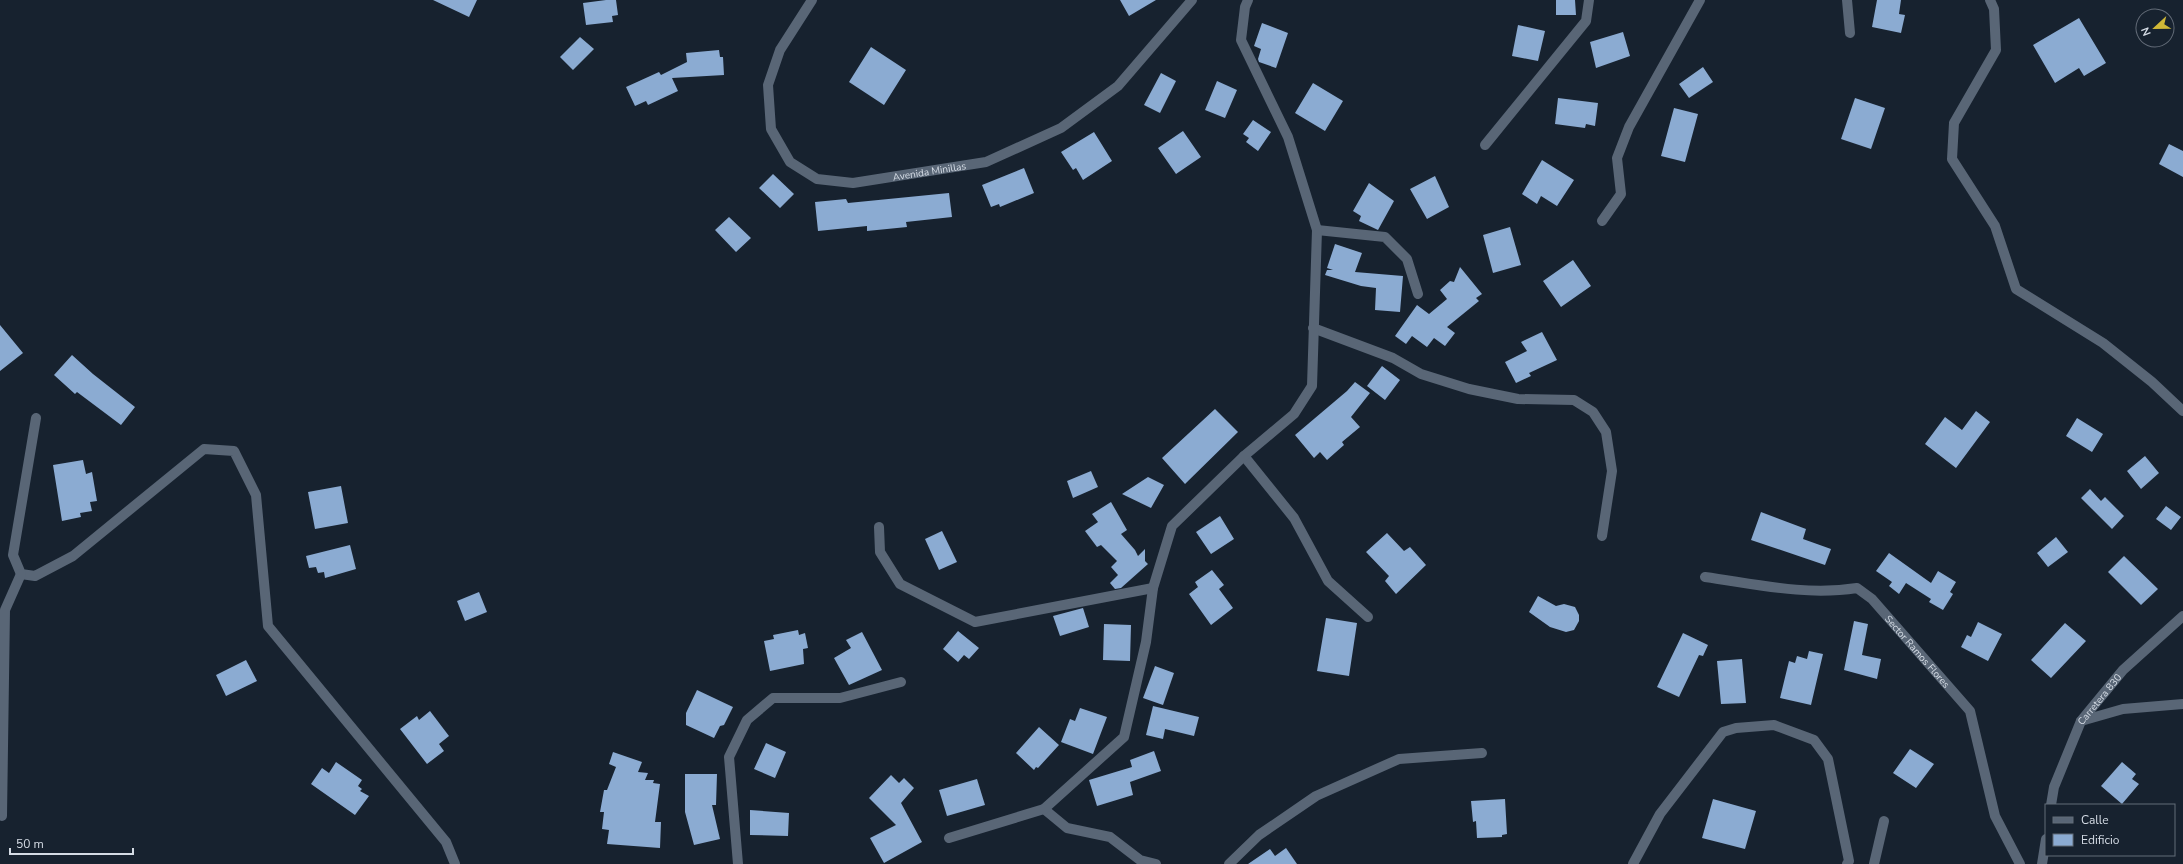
<svg xmlns="http://www.w3.org/2000/svg" width="2183" height="864" viewBox="0 0 2183 864" font-family="'Nunito Sans',sans-serif">
<rect width="100%" height="100%" fill="#17222f"/>
<path fill="#8babd2" d="M433,0H477L469,17Z
M606,0H616L618,15L612,16L613,22L586,25L583,3Z
M1120,0H1156L1129,16Z
M1556,0H1575L1576,15H1556Z
M1877,0H1901L1899,14L1905,15L1901,33L1872,27Z
M2079,18L2106,63L2084,76L2079,68L2055,83L2033,45Z
M1262,23L1288,33L1276,68L1259,62L1258,59L1261,49L1254,46Z
M1518,25L1545,31L1538,61L1512,56Z
M1623,32L1630,56L1596,68L1590,42Z
M580,37L594,49L573,70L560,57Z
M871,47L906,70L884,105L849,82Z
M719,50L720,57H723L724,75L672,78L678,91L648,105L646,101L635,106L626,87L659,72L661,75L687,62L686,53Z
M1703,67L1713,82L1689,98L1679,84Z
M1161,73L1176,81L1160,113L1144,105Z
M1217,81L1237,90L1225,118L1205,110Z
M1313,83L1343,101L1325,131L1295,113Z
M1558,98L1598,103L1595,126L1586,124L1585,128L1555,124Z
M1855,98L1885,108L1871,149L1841,139Z
M1674,108L1698,114L1685,162L1661,156Z
M1253,120L1271,132L1258,151L1246,142L1249,138L1243,134Z
M1183,131L1201,157L1176,174L1158,148Z
M1094,132L1112,161L1083,180L1076,168L1073,170L1061,152Z
M2169,144L2183,151V177L2159,164Z
M1542,160L1574,180L1557,206L1541,196L1537,204L1522,194Z
M1024,168L1034,193L1000,207L999,204L991,207L982,185Z
M773,174L794,194L780,208L759,188Z
M1435,176L1449,207L1427,219L1410,189Z
M1369,183L1394,201L1378,230L1359,221L1361,216L1353,211Z
M949,193L952,217L906,222L907,227L867,231V226L818,231L815,202L846,199L848,203Z
M729,217L751,238L736,252L715,230Z
M1510,227L1521,265L1493,273L1483,235Z
M1335,244L1362,253L1355,272L1403,276L1400,312L1375,310L1376,288L1361,286L1325,275L1327,270H1333L1327,268Z
M1573,260L1591,286L1561,307L1543,281Z
M1460,267L1482,294L1476,298L1479,301L1447,327L1455,333L1445,346L1434,338L1427,347L1412,336L1406,344L1395,336L1417,305L1429,314L1447,299L1440,290L1450,281L1454,282Z
M0,325L23,353L0,371Z
M1542,332L1557,360L1529,373L1531,376L1516,383L1505,362L1527,351L1521,342Z
M72,355L93,374L135,407L121,425L77,392L75,394L54,375Z
M1382,366L1400,380L1385,400L1367,386Z
M1355,382L1370,393L1351,417L1360,427L1342,442L1344,445L1327,460L1320,452L1314,458L1295,435L1347,391Z
M1215,409L1238,432L1185,484L1162,458Z
M1976,411L1990,422L1956,468L1925,444L1945,417L1962,430Z
M2077,418L2103,434L2092,452L2066,436Z
M2145,456L2159,473L2141,489L2127,471Z
M83,460L86,474L92,472L97,501L90,502L92,511L80,513L81,517L62,521L53,465Z
M1091,471L1098,487L1073,498L1067,481Z
M1148,477L1164,485L1151,508L1122,494Z
M341,486L348,523L315,529L308,492Z
M2090,489L2101,501L2105,497L2124,516L2112,529L2081,498Z
M1111,502L1127,530L1121,534L1135,550L1138,556L1145,549V561L1148,564L1121,588L1115,589L1110,583L1118,575L1111,567L1117,561L1101,545L1097,547L1085,531L1098,522L1092,514Z
M2166,506L2181,517L2171,530L2156,519Z
M1761,512L1806,529L1803,539L1831,549L1825,565L1751,540Z
M1220,516L1234,539L1211,554L1196,532Z
M942,531L957,562L939,570L925,539Z
M1387,533L1404,551L1410,547L1426,565L1396,594L1385,581L1389,576L1366,552Z
M2056,537L2068,552L2048,567L2037,553Z
M350,545L356,569L325,578L324,572L318,573L316,567L309,568L306,556Z
M1889,553L1931,583L1938,571L1956,582L1950,592L1953,594L1943,610L1929,602L1931,599L1906,583L1899,594L1889,586L1892,582L1876,571Z
M2124,556L2158,589L2141,605L2108,572Z
M1212,570L1224,585L1219,589L1233,608L1211,625L1189,594L1198,587L1195,582Z
M479,592L487,612L465,621L457,601Z
M1538,596L1556,606L1564,604L1575,607L1579,615V621L1574,630L1566,632L1550,627L1529,612Z
M1083,608L1089,627L1060,636L1053,616Z
M1326,618L1357,623L1349,676L1317,671Z
M1854,621L1868,624L1862,655L1881,659L1877,679L1844,670Z
M1978,622L2002,634L1988,661L1961,647L1967,635L1971,637Z
M2065,623L2086,641L2051,678L2031,660Z
M1104,624L1131,625L1130,661L1103,660Z
M798,630L799,635L805,633L808,648L803,649L804,664L770,671L764,641L774,639L773,635Z
M958,631L979,648L969,659L964,655L958,662L943,649Z
M862,632L882,670L849,685L834,658L851,648L846,640Z
M1683,633L1708,645L1703,656L1699,655L1679,697L1657,687Z
M1809,651L1823,654L1811,705L1780,698L1789,661L1795,663L1797,656L1807,659Z
M1742,659L1746,703L1721,704L1717,661Z
M246,660L257,681L226,696L216,675Z
M1155,666L1174,673L1163,705L1143,698Z
M697,690L733,707L724,725L720,726L714,738L686,725V713Z
M1153,706L1199,717L1194,736L1165,729L1163,739L1146,735Z
M1080,708L1107,717L1093,754L1061,742L1070,719L1075,721Z
M430,711L449,736L439,744L444,751L427,764L400,729L417,716L419,720Z
M1039,727L1059,745L1038,768L1036,767L1034,770L1016,753Z
M766,743L786,752L775,778L754,769Z
M1910,749L1934,764L1916,788L1893,773Z
M1154,751L1161,771L1130,782L1133,795L1097,806L1089,780L1132,767L1130,760Z
M613,752L642,762L638,772L648,773L645,780H654L653,783L660,784L655,822H661L660,848L607,844L609,830L602,829L604,812H600L604,790H607L616,767L609,764Z
M336,762L362,780L358,786L362,789L360,791L369,796L355,815L311,784L322,768L329,773Z
M2122,762L2136,774L2132,779L2139,784L2122,804L2101,786Z
M685,774H717L716,805H712L720,839L694,845L685,812Z
M891,775L899,783L904,778L914,788L901,803L922,842L884,863L870,838L896,825L869,798Z
M977,779L985,805L947,816L939,790Z
M1505,799L1507,834L1502,835V837L1477,838L1476,821L1473,822L1471,801Z
M1713,799L1756,811L1745,849L1702,838Z
M750,810L789,813L788,836L750,835Z
M1286,848L1297,864H1248L1270,849L1275,856Z"/>
<g fill="none" stroke-linecap="round" stroke-linejoin="round">
<path stroke="#596676" stroke-width="10" d="M1990,0L1994,9L1996,50L1954,123L1952,159L1995,226L2016,289L2103,343L2152,382L2183,411"/>
<g stroke="#596676" stroke-width="10">
<path d="M1847,0L1850,33"/>
<path d="M1485,145L1586,21L1589,0"/>
<path d="M1602,221L1621,194L1617,158L1629,127L1700,0"/>
<path d="M1317,230L1385,237L1407,259L1418,294"/>
<path d="M1313,328L1393,358L1421,374L1469,389L1518,399L1574,400L1593,412L1606,432L1612,471L1602,536"/>
<path d="M36,418L13,555L21,574L35,576L73,556L204,449L234,451L256,495L268,626L446,842L455,864"/>
<path d="M1244,456L1294,518L1328,581L1368,617"/>
<path d="M879,527L880,552L900,584L975,622L1153,588"/>
<path id="s1" d="M1705,577C1756,584 1805,596 1857,588L1872,599L1970,711L1995,816L2020,864"/>
<path d="M2081,721L2123,709L2183,704"/>
<path d="M1044,809L1067,828L1110,837L1140,860L1156,864"/>
<path d="M2,816L5,610L21,574"/>
<path d="M949,838L1044,809L1124,737L1146,642L1153,588L1172,526L1244,456L1294,414L1312,386L1317,230L1288,137L1241,40L1245,7L1248,0"/>
<path d="M738,864L729,757L747,720L773,698H840L901,682"/>
<path d="M1229,864L1259,835L1316,796L1399,759L1482,753"/>
<path d="M1633,864L1660,814L1723,732L1736,728L1774,725L1814,740L1828,759L1849,861L1847,864"/>
<path d="M1874,864L1884,821"/>
</g>
<g stroke="#596676" stroke-width="10">
<path id="s2" d="M812,0L780,50L768,85L771,129L790,162L817,179L853,183L986,162L1061,128L1118,86L1192,0"/>
<path id="s3" d="M2051,805L2054,787L2081,721L2123,670L2183,616"/>
<path d="M2042,864L2046,839"/>
</g>
</g>
<g text-anchor="middle" stroke-width="4" stroke-linejoin="round" paint-order="stroke">
<g font-size="10" fill="#d5dce5" stroke="#17222f">
<text dy="4" stroke="none"><textPath href="#s2" startOffset="324">Avenida Minillas</textPath></text>
<text dy="4" stroke="none"><textPath href="#s1" startOffset="241">Sector Ramos Flores</textPath></text>
<text dy="4" stroke="none"><textPath href="#s3" startOffset="118">Carretera 830</textPath></text>
</g>
</g>
<rect x="2045" y="804" width="130" height="52" fill="#17222f" stroke="#636c78"/>
<rect x="2053" y="817" width="20" height="6" fill="#596676" stroke="#636c78"/>
<text x="2081" y="824" font-size="12" fill="#d5dce5">Calle</text>
<rect x="2053" y="834" width="20" height="12" fill="#8babd2" stroke="#636c78"/>
<text x="2081" y="844" font-size="12" fill="#d5dce5">Edificio</text>
<g transform="translate(2155 28) rotate(248)"><circle r="19" fill="#17222f" stroke="#636c78"/>
<path d="M0-3L7 15L0 10L-7 15Z" fill="#d0b837"/>
<text y="-6" font-size="11" font-weight="bold" text-anchor="middle" fill="#d5dce5">N</text>
</g>
<path d="M10 848v6h123v-6" fill="none" stroke="#d5dce5" stroke-width="2"/>
<text x="16" y="848" font-size="12" fill="#d5dce5" stroke="#17222f" stroke-width="3" paint-order="stroke">50 m</text>
</svg>
